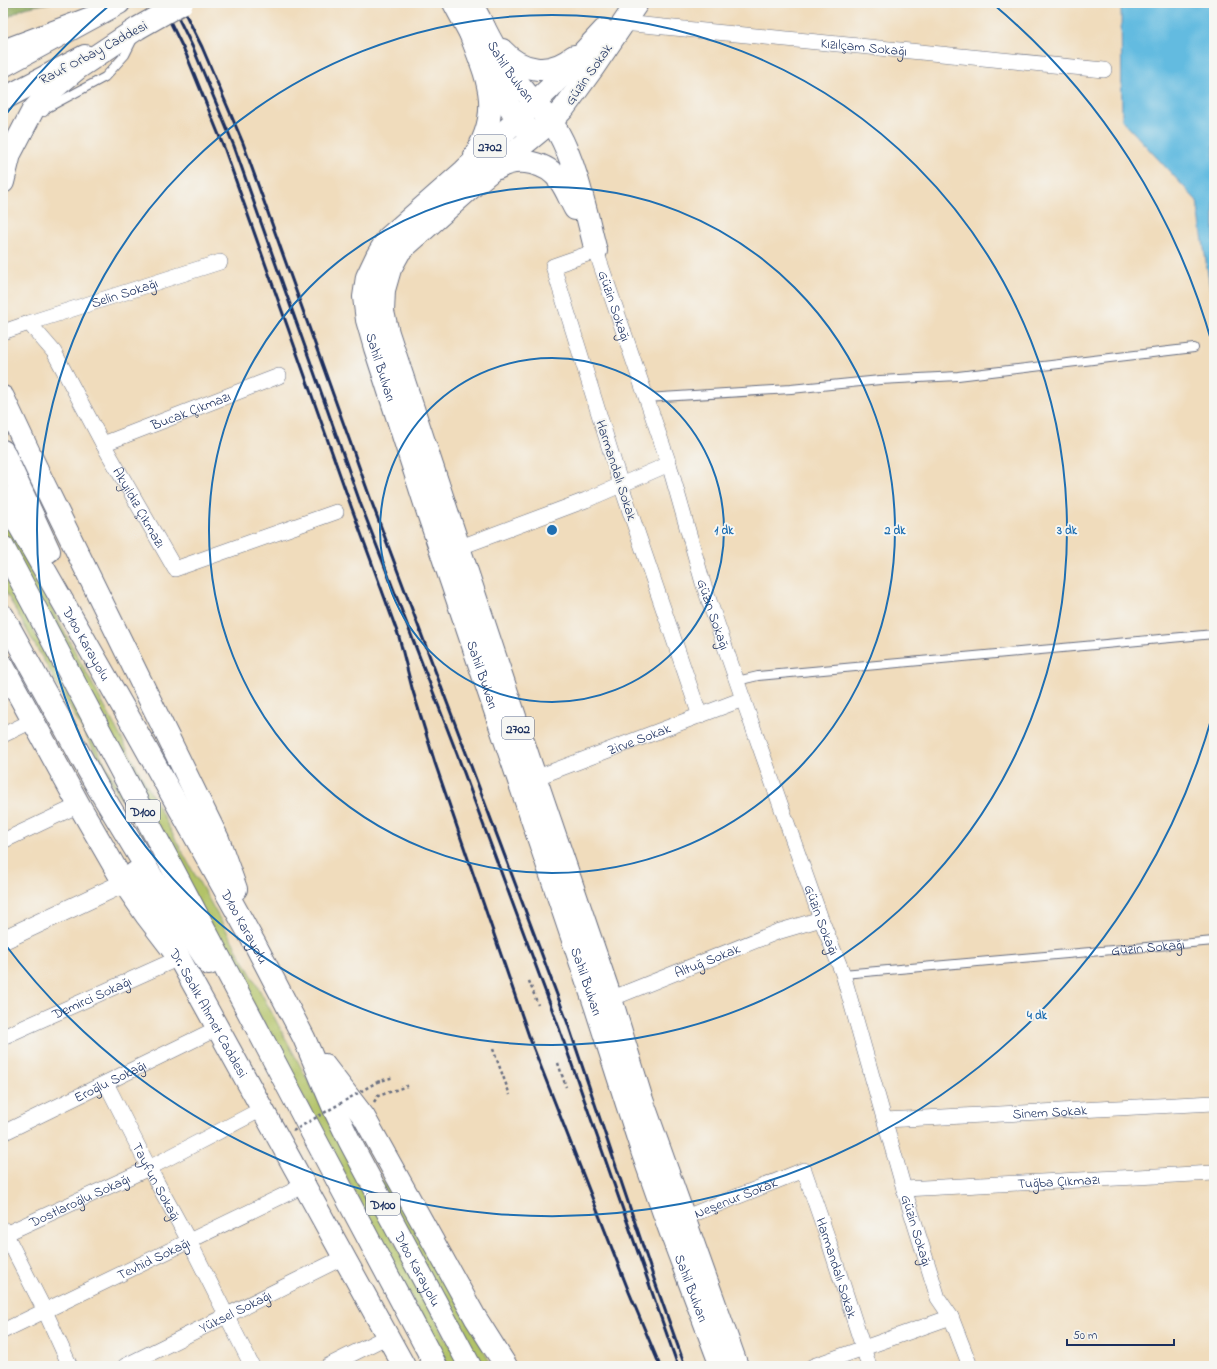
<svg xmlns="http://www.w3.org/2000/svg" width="1217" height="1369" viewBox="0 0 1217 1369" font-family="'Indie Flower',sans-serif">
<rect width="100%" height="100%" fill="#f6f6f2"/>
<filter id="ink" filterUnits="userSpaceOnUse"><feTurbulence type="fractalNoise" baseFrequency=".025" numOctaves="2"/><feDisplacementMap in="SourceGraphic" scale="8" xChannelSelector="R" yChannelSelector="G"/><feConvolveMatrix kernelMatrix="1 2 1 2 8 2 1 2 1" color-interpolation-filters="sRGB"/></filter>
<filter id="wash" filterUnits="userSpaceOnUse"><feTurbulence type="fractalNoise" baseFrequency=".012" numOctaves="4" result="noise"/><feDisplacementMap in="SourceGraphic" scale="16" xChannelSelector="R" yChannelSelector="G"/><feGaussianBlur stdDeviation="0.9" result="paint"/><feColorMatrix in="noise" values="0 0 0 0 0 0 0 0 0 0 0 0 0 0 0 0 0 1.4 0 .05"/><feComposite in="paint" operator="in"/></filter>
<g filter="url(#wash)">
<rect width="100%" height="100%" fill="#f0dcbc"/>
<path fill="#b2c367" stroke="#667962" d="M3,517L186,859L252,976L461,1366H448L432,1336L3,539Z
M3,574L151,849L148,847L5,591L3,588Z
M371,1166L398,1200L460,1306L492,1366H478Z"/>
<path fill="#8da95c" stroke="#546c5d" d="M20,3H50L24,8L3,20V7Z"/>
<path fill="#63bbe0" stroke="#3f759f" d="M1121,3H1214V315L1197,201L1122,120Z"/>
</g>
<g filter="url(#ink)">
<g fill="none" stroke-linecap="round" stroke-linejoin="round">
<g stroke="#666c7f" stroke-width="10">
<g id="service">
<path d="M44,112L47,108L105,77L125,55L133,39"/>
<path d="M646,398L791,389L880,380L958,376L1194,348"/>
<path d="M737,681L758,676L1214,634"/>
<path id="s1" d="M843,974L1214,941"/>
</g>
</g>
<g stroke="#666c7f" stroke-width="16">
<g id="minor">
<path id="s2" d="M623,23L1104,70"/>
<path id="s3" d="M29,323L220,262"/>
<path id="s4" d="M3,332L29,323L54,352L103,444L175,569L336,512"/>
<path id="s5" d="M103,444L279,376"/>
<path d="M450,548H458L586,500L669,464"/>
<path id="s6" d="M700,716L621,485L553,266L596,251L669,464L703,583L743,699L821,919L843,974L904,1189L938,1298L951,1317L970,1366"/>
<path d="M3,735L32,721"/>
<path id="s7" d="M535,778L743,699"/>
<path d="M3,841L79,805"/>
<path id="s8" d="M603,1002L777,932L821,919"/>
<path id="s9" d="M3,1037L179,958"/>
<path id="s10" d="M106,1083L149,1168L189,1241L252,1366"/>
<path id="s11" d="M885,1120L1214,1103"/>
<path id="s12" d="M3,1133L218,1028"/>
<path id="s13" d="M904,1189L1214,1173"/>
<path id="s14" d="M676,1221L804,1170L829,1242L869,1366"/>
<path d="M3,1229L45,1311L70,1366"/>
<path id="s15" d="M3,1235L149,1168L262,1109"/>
<path id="s16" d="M3,1331L305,1185"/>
<path id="s17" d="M125,1366L344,1257"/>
<path d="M328,1366L388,1336"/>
<path d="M813,1366L951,1317"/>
</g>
</g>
<g stroke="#666c7f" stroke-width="20">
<path id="tertiary" d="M3,940L124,883"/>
</g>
<g stroke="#666c7f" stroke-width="24">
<g id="secondary">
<path id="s18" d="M3,666L79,805L124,883L146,915L179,958L404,1366"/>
</g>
</g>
<g stroke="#666c7f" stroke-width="24">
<path id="primary" d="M454,3L470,33
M471,3L484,27
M3,66L119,3
M3,99L85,56"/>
</g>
<g stroke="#666c7f" stroke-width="24">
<g id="trunk">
<path d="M637,3L593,68L564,108L551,122L473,186L400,251L390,269L384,290L383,312L388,333L530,762L611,999L641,1097L737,1366"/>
<path id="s19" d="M484,27C495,49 507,70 523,89C534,103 548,116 558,132C577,166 586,213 596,251"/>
<path id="s20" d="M604,30L550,88L464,171L388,238L377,256L367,277L364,297L367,320L375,348L429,516L595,1005L642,1151L668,1225L721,1366"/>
<path d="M470,33C487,78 503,109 475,155"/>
<path d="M502,50C522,72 550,76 574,56"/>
<path d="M3,51L88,19"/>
<path d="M491,73L517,120L523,126L528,128"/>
<path d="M498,168C517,156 547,162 560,181C566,189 570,200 575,209"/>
<path d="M3,182L10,154L33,110L53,89L78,68L138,28"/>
<path d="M3,397L41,478L218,839L236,889"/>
<path d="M3,451L49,551"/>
<path id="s21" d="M3,497L123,707L256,946L304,1038L335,1111L349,1140L470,1366"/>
<path d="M3,547L310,1129L436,1366"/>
<path d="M3,616L97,786L152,877L209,964"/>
<path d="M135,873L179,958"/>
<path d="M324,1065L364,1117L475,1317L506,1366"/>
</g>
</g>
<path stroke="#666c7f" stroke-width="2.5" stroke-dasharray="3 3" stroke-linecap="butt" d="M529,981L538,1005
M493,1049L510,1095
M558,1063L566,1087
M377,1082L394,1077
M374,1102L378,1096L410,1085"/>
<use href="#service" stroke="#fff" stroke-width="8"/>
<use href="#minor" stroke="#fff" stroke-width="15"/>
<use href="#tertiary" stroke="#fff" stroke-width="19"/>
<use href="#secondary" stroke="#fff" stroke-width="22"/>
<use href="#primary" stroke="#fff" stroke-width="22"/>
<use href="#trunk" stroke="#fff" stroke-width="22"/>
<path stroke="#1b2f5e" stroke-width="3" d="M161,3L186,54L225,150L351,506L399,637L412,688L435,763L530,1039L629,1292L660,1366
M171,3L194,50L234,146L361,505L457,754L559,1028L678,1366
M180,3L202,47L243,143L372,503L568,1024L655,1282L685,1366"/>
<g stroke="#666c7f" stroke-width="24" stroke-linecap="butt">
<path id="primary-bridge" d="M138,28L182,3"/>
</g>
<path stroke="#666c7f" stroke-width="2.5" stroke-dasharray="3 3" stroke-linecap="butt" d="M293,1131L377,1082"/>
<use href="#primary-bridge" stroke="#fff" stroke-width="22"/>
</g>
</g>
<g fill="none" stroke="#1f6fb2" stroke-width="2">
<circle cx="552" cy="530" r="172"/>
<circle cx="552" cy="530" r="343"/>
<circle cx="552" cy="530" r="515"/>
<path d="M1213 713A686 686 0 0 1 4 943M4 117A686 686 0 0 1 111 4M993 4A686 686 0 0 1 1213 347"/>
</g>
<g text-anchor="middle" stroke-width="4" stroke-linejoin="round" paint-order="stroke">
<g fill="#f6f6f2" stroke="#5d6b8a" stroke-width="1">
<rect x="474" y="135" width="32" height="22" rx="3"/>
<rect x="502" y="717" width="32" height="22" rx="3"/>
<rect x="126" y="800" width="34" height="22" rx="3"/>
<rect x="366" y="1193" width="34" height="22" rx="3"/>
</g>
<g font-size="13" font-weight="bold" fill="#1b2f5e">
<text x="490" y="151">2702</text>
<text x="518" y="733">2702</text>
<text x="143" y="816">D100</text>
<text x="383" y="1209">D100</text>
</g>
<g font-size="14" fill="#1b2f5e" stroke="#f6f6f2">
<text dy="5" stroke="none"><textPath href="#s2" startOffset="242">Kızılçam Sokağı</textPath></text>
<text transform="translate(93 52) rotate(-28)" y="5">Rauf Orbay Caddesi</text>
<text dy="5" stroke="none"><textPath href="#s19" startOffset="52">Sahil Bulvarı</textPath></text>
<text transform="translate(588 74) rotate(-55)" y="5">Güzin Sokak</text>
<text dy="5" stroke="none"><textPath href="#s3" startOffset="100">Selin Sokağı</textPath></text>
<text dy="5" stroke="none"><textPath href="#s6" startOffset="577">Güzin Sokağı</textPath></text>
<text dy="5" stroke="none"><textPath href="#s20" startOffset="437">Sahil Bulvarı</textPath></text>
<text dy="5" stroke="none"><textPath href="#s5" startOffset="94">Bucak Çıkmazı</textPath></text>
<text transform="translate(617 470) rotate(72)" y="5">Harmandalı Sokak</text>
<text dy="5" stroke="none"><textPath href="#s4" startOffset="243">Akyıldız Çıkmazı</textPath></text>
<text dy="5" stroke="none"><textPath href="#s6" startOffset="901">Güzin Sokağı</textPath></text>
<text dy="5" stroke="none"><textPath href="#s21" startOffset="169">D100 Karayolu</textPath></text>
<text dy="5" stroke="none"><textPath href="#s20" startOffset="761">Sahil Bulvarı</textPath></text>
<text dy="5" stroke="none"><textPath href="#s7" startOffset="111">Zirve Sokak</textPath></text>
<text dy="5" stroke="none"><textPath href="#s6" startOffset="1225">Güzin Sokağı</textPath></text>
<text dy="5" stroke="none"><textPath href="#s21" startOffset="493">D100 Karayolu</textPath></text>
<text dy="5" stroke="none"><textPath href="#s1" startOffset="306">Güzin Sokağı</textPath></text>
<text dy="5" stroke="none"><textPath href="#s8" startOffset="112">Altuğ Sokak</textPath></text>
<text dy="5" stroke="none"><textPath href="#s20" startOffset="1085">Sahil Bulvarı</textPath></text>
<text dy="5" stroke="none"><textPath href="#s9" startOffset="97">Demirci Sokağı</textPath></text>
<text dy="5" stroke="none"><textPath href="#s18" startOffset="404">Dr. Sadık Ahmet Caddesi</textPath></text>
<text dy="5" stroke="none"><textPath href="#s12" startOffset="119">Eroğlu Sokağı</textPath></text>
<text dy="5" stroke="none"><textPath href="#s11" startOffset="165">Sinem Sokak</textPath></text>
<text dy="5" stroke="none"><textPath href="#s13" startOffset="155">Tuğba Çıkmazı</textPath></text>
<text dy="5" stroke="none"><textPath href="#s10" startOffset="111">Tayfun Sokağı</textPath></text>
<text dy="5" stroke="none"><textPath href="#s14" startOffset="64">Neşenur Sokak</textPath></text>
<text dy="5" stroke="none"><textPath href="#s15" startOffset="84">Dostlaroğlu Sokağı</textPath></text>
<text dy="5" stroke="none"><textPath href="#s6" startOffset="1550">Güzin Sokağı</textPath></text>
<text dy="5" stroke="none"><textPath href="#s16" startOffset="167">Tevhid Sokağı</textPath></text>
<text dy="5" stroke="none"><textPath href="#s14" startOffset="241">Harmandalı Sokak</textPath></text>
<text dy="5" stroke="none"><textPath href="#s21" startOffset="877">D100 Karayolu</textPath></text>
<text dy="5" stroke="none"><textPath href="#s20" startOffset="1409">Sahil Bulvarı</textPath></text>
<text dy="5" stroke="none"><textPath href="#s17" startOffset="123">Yüksel Sokağı</textPath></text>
</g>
</g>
<circle cx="552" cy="530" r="6" fill="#1f6fb2" stroke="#f6f6f2" stroke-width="2"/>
<g font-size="12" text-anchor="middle" font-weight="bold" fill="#1f6fb2" stroke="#f6f6f2" stroke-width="4" stroke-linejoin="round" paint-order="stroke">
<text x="724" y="534">1 dk</text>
<text x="895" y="534">2 dk</text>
<text x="1067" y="534">3 dk</text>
<text x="1037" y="1019">4 dk</text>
</g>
<rect width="1217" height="1369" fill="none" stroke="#f6f6f2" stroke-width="16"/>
<path d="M1067 1339v6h107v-6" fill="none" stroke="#1b2f5e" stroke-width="2"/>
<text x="1073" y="1339" font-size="12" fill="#1b2f5e" stroke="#f6f6f2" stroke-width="3" paint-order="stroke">50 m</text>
</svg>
